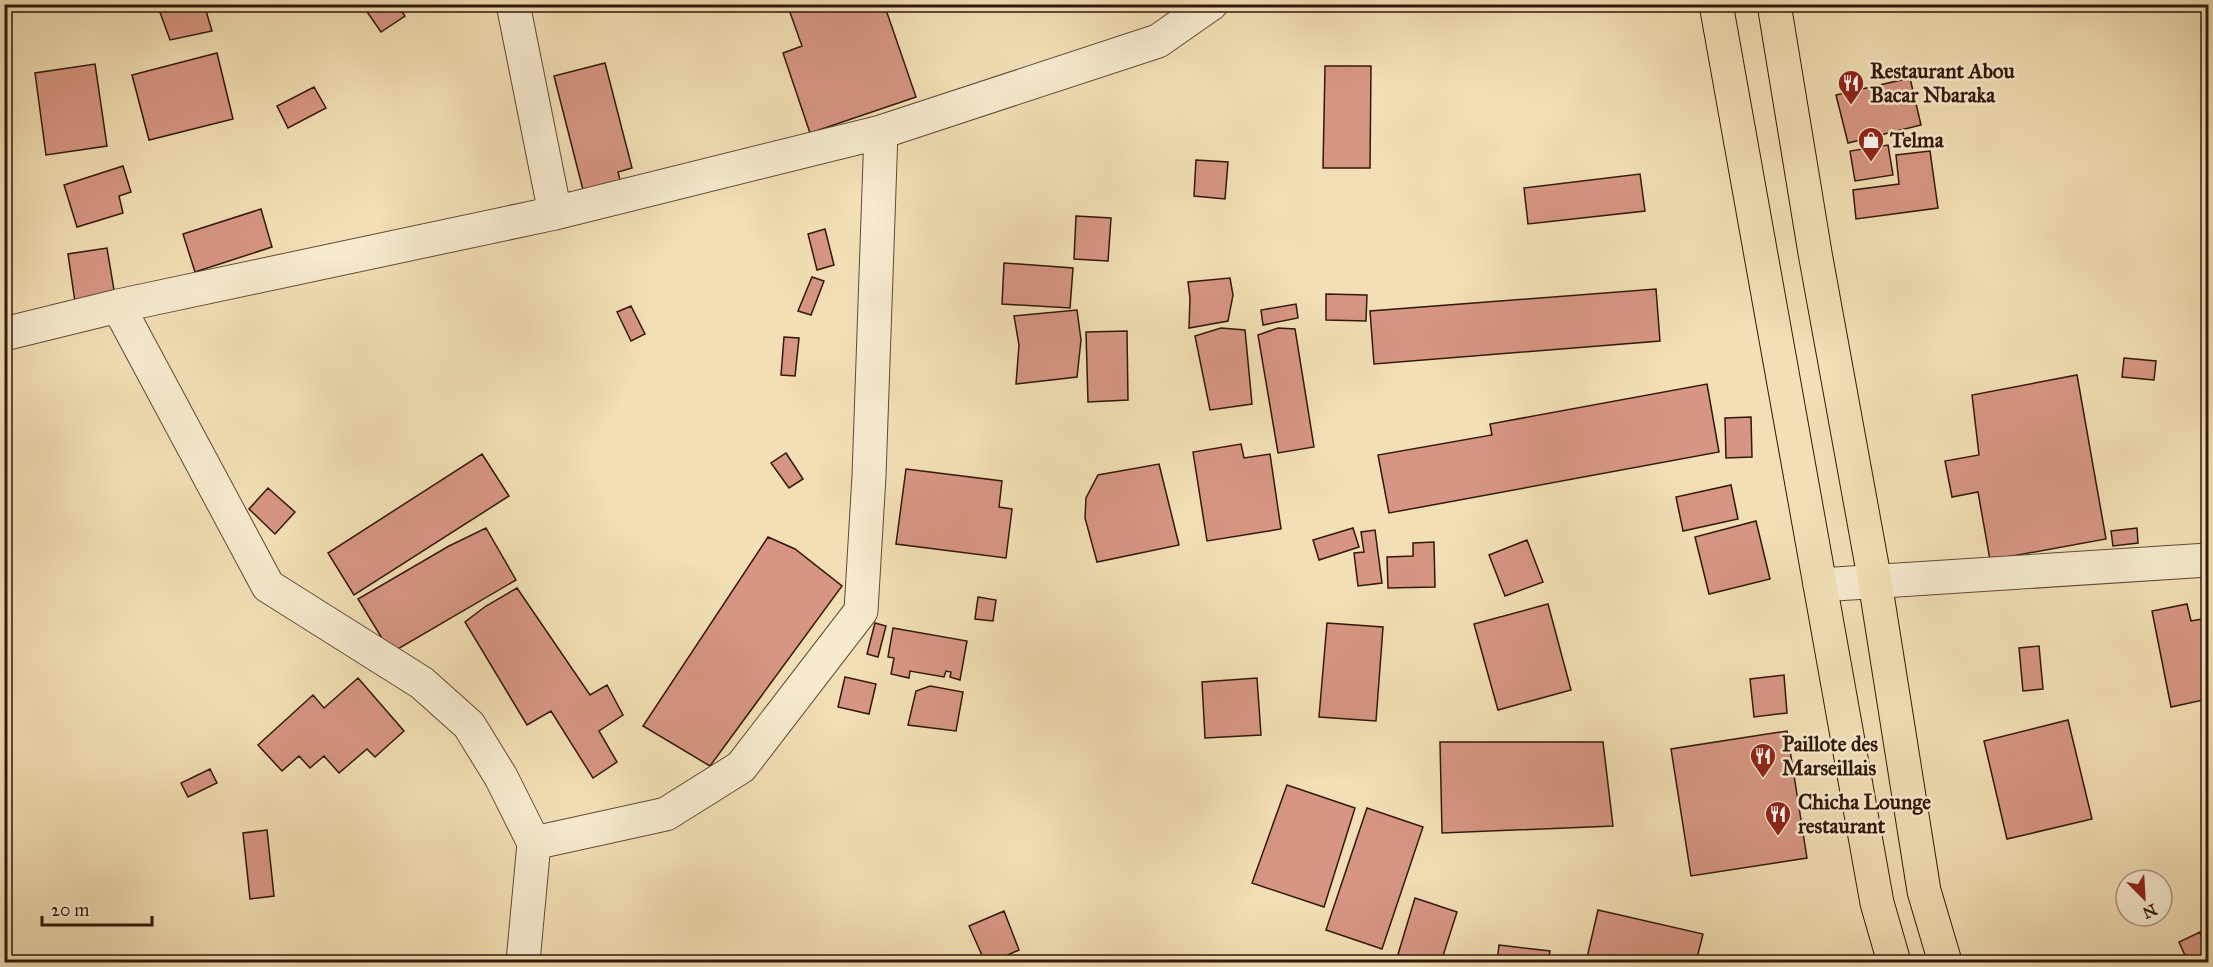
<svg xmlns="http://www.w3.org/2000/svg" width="2213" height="967" viewBox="0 0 2213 967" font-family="'IM FELL Great Primer',serif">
<rect width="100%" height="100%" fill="#f2dfb5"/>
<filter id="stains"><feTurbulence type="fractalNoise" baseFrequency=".00333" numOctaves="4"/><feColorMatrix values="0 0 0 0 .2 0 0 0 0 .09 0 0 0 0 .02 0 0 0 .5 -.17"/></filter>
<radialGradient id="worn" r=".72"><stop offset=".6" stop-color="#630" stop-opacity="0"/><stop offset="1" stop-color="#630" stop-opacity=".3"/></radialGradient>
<path fill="#d79683" stroke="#31180a" stroke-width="1.5" d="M157,4H204L212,31L170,40Z
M372,4H397L405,16L381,32L365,9Z
M787,4H884L916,97L810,133L783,53L802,46Z
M217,53L233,119L149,140L132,75Z
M605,63L632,168L618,172L620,180L583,190L554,76Z
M95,64L107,146L46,155L35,73Z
M1325,66H1371L1370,168H1323Z
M1910,78L1921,125L1848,143L1836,95Z
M314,87L326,108L288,128L277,106Z
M1888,145L1893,175L1855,181L1850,151Z
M1930,151L1938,208L1856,219L1853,190L1899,184L1896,155Z
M1196,160L1228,162L1225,199L1194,196Z
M123,166L131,192L119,196L123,213L77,227L64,185Z
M1640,174L1645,211L1528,224L1524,188Z
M261,209L272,247L195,272L183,234Z
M1076,216L1111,218L1108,261L1074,259Z
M825,229L834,265L817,270L808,234Z
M107,248L115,296L75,302L68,254Z
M1004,263L1073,268L1070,308L1002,304Z
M812,277L824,281L811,315L798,311Z
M1230,278L1233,295L1228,321L1189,328L1190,298L1188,282Z
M1656,289L1660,341L1374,364L1370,311Z
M1326,294L1367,295L1366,321L1326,320Z
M1296,304L1298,318L1263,325L1261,310Z
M631,306L645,334L631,341L617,312Z
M1077,310L1081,340L1077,377L1016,384L1019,345L1014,316Z
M1221,328L1245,330L1252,404L1210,410L1195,336Z
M1278,328L1295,329L1314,447L1278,453L1258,335Z
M1127,331L1128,400L1088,402L1086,332Z
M784,337L799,338L795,376L781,375Z
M2124,358L2156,361L2154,380L2122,377Z
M2077,375L2106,539L1990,560L1978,492L1952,497L1945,461L1979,455L1972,395Z
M1707,384L1719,452L1389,513L1378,455L1492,435L1490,424Z
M1751,417L1752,457L1726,458L1725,418Z
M1241,444L1244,458L1270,454L1281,529L1207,541L1193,452Z
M786,453L803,479L789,488L771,463Z
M482,454L509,496L354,595L328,553Z
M1159,464L1179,545L1097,562L1085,518L1086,498L1098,475Z
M906,469L1002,481L999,507L1012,509L1006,558L896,544Z
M1731,485L1738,519L1683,531L1676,497Z
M268,488L295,512L275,534L249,509Z
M1756,521L1770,579L1709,594L1695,537Z
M486,528L516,580L391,653L358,599L449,546Z
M1353,528L1359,547L1319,560L1313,540Z
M2137,528L2138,543L2113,546L2111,531Z
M1375,530L1382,583L1358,586L1354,553L1364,552L1361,532Z
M768,537L795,549L842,586L710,766L643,726Z
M1527,540L1543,582L1505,596L1489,555Z
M1434,542L1435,587L1388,588L1387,557L1413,556V543Z
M517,588L590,695L607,685L623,715L599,731L617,762L593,778L551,711L527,725L465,622L486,606Z
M978,597L996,600L993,621L975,619Z
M1548,604L1571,690L1498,710L1474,624Z
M2187,604L2191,621L2208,618V699L2171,707L2152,611Z
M875,623L886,626L878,657L867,654Z
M1327,623L1383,627L1376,721L1319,717Z
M893,628L967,641L960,680L950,677L951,672L946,671L944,677L910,671L909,678L891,674L894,658L888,657Z
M2039,646L2043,689L2023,691L2019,648Z
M1784,675L1787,713L1754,717L1750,679Z
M845,677L876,684L869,714L838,707Z
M358,678L404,731L375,757L367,749L339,773L324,756L310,768L299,756L282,771L258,745L313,695L324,708Z
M1257,678L1261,735L1205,738L1202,682Z
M930,686L963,692L956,731L908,725L916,691Z
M2068,720L2092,819L2007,839L1984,741Z
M1787,731L1807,858L1691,876L1671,749Z
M1440,742H1603L1613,826L1442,833Z
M210,769L217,783L188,797L181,783Z
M1287,785L1355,808L1324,907L1252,883Z
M1367,808L1423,827L1382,949L1326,930Z
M267,830L274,896L250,899L243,833Z
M1415,898L1457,912L1441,962L1396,961Z
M1598,910L1703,934L1696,962H1586Z
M1004,911L1019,950L992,962H985L969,926Z
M2200,932L2208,952V962H2188L2179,942Z
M1499,945L1550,951L1548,962H1497Z"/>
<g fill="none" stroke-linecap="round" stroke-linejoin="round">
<g stroke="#614a35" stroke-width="35">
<path id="minor" d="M513,4L555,213
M118,306L268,586L422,683L469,725L501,777L534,843L523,962
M4,334L118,306L555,213L881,132L1158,41L1211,4
M1820,585L2208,560
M534,843L666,814L741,767L861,611L869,476L881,132"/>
</g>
<g stroke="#31180a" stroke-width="35">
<path id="major" d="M1716,4L1877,903L1894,962
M1774,4L1815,253L1875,582L1924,891L1945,962"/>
</g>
<use href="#minor" stroke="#f7eacf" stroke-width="33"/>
<use href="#major" stroke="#f2dfb5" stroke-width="33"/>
</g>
<defs>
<g id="restaurant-pin" transform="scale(1.35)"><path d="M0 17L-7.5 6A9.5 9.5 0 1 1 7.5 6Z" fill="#8f2418" stroke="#f7eacf"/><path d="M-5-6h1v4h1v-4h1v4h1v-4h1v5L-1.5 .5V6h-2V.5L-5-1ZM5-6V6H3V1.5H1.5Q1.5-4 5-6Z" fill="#fff"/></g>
<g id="shop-pin" transform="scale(1.35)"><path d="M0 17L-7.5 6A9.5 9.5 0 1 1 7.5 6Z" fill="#8f2418" stroke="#f7eacf"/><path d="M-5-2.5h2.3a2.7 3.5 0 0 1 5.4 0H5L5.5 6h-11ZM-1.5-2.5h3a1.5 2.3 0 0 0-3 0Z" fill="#fff"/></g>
</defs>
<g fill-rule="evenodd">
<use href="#restaurant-pin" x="1851" y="83"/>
<use href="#shop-pin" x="1871" y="140"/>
<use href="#restaurant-pin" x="1763" y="756"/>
<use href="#restaurant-pin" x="1778" y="814"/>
</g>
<g text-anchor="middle" stroke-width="5" stroke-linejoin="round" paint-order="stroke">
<g font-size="21" font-weight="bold" fill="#31180a" stroke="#f7eacf" text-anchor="start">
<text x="1870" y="78">Restaurant Abou<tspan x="1870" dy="24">Bacar Nbaraka</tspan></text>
<text x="1890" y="147">Telma</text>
<text x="1782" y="751">Paillote des<tspan x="1782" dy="24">Marseillais</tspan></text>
<text x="1798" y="809">Chicha Lounge<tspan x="1798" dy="24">restaurant</tspan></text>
</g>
</g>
<rect width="2213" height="967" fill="none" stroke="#f2dfb5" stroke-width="24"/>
<rect x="6" y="6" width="2201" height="955" fill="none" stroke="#31180a" stroke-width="3"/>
<rect x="12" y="12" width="2189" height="943" fill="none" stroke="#31180a" stroke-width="1.5"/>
<g transform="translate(2144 898) rotate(156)"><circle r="28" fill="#f7eacf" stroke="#a89680" stroke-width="1.5"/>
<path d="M0-4.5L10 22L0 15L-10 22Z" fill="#8f2418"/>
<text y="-9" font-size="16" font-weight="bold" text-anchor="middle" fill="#31180a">N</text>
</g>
<path d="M42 916v9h110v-9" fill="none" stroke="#31180a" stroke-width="3"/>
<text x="51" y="916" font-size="18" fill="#31180a" stroke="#f7eacf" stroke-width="4.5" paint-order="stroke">20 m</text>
<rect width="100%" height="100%" filter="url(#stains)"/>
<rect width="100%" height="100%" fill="url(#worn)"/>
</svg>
